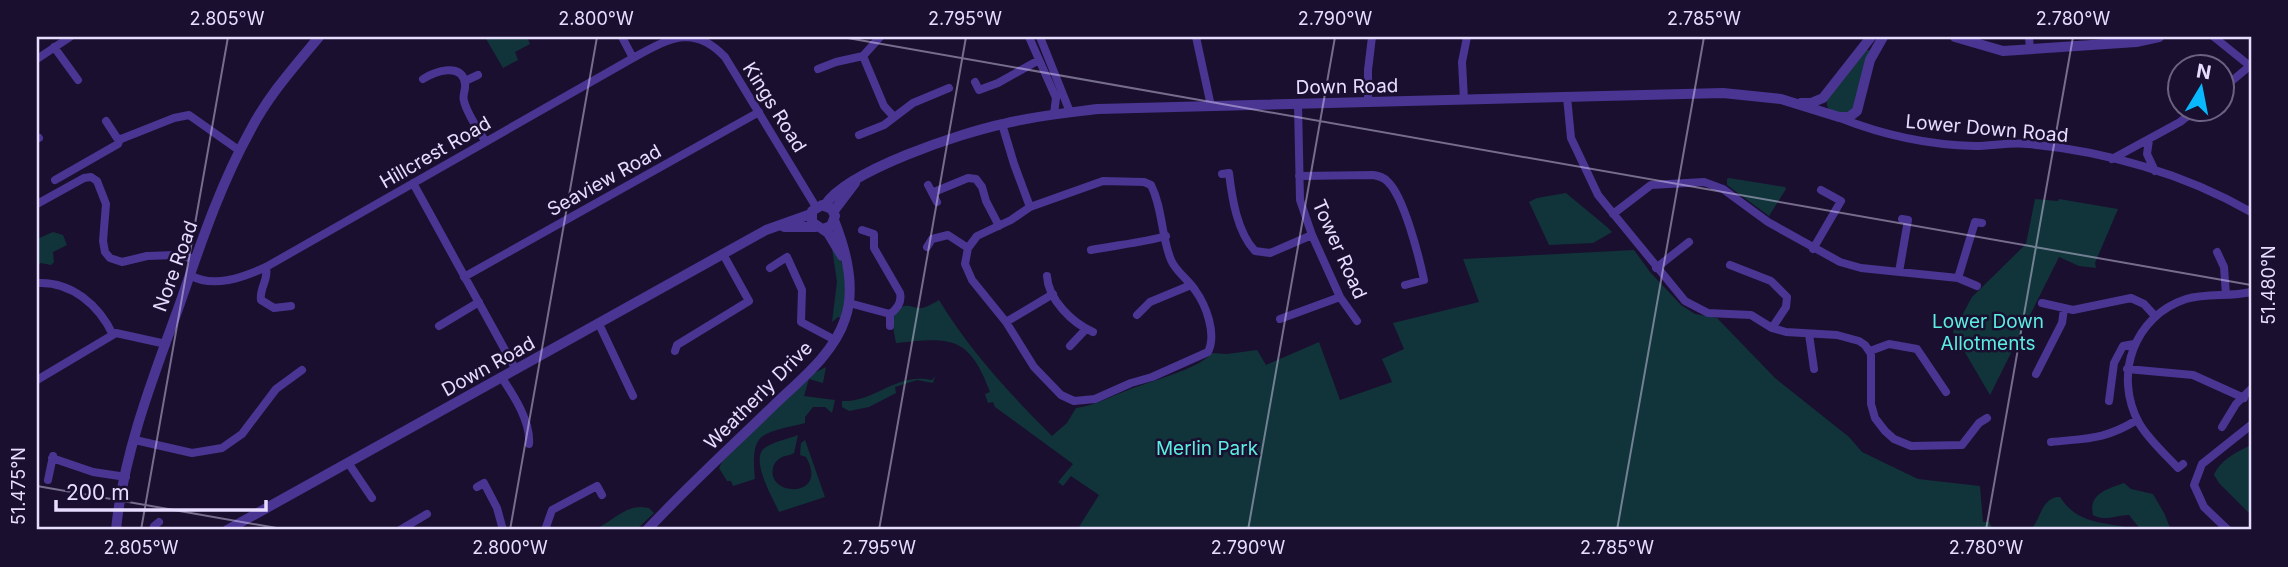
<svg xmlns="http://www.w3.org/2000/svg" width="2288" height="567" viewBox="0 0 2288 567" font-family="Inter,sans-serif">
<rect width="100%" height="100%" fill="#1a0f2f"/>
<path fill="#11343a" d="M485,37H527L530,44L515,52L518,60L503,68Z
M1865,49L1871,51L1855,107L1849,114L1830,111L1827,106V98Z
M1729,178L1785,187L1786,189L1769,216L1727,185V179Z
M1566,193L1607,227L1612,232L1593,243L1549,245L1529,202L1537,198Z
M2035,199L2058,201L2059,199L2118,209L2095,263L2096,268L2079,266L2059,257L1990,395L1953,332L1972,297L2026,244Z
M53,232L63,235L67,245L53,252L54,262L51,265L41,263L37,266V239Z
M831,242C848,266 848,290 841,318L838,317L832,322L837,282Z
M1634,250L1650,272L1681,305L1695,314L1717,318L1775,378L1849,437L1862,452L1918,479L1980,486L1983,522H1989L1993,530H1077L1099,495L1071,476L1063,486L1058,482L1073,464L995,407L993,402L988,403L985,394L990,392C969,336 952,337 896,343C894,331 887,310 904,306C911,305 916,309 922,308C927,307 934,303 939,300C970,351 1010,394 1052,436L1067,423L1076,408C1096,405 1110,397 1128,390C1148,382 1199,369 1212,353L1227,354L1257,350L1266,365L1319,342L1340,400L1392,382L1382,359L1404,349L1393,323L1479,302L1463,259Z
M826,367L823,383L809,379L804,396L835,400L832,413L825,407H813L805,417V423C762,434 750,430 755,479L733,486L731,481H727L719,468L722,462L808,376Z
M935,376L933,383L917,380L895,387L896,393L869,407L849,411L842,407V401C876,402 896,372 932,380Z
M798,435L794,453C789,456 784,455 779,459C775,462 774,464 773,468C766,497 830,499 806,457L800,455L801,443L805,440L825,497L779,512C773,498 748,457 766,447C776,441 788,439 798,435Z
M2251,445V515L2219,483L2214,475C2220,460 2237,452 2251,445Z
M2124,483L2131,489L2153,494L2164,513L2171,530H2141L2129,515C2116,515 2106,522 2093,515C2088,494 2107,489 2124,483Z
M2057,497H2060C2076,522 2098,522 2126,527L2130,530H2023L2033,527C2041,516 2042,500 2057,497Z
M641,507L649,508L654,513L636,530H592C609,525 622,507 641,507Z"/>
<g fill="none" stroke-linecap="round" stroke-linejoin="round">
<path stroke="#4a3592" stroke-width="8" d="M622,37L633,58
M1029,37L1056,98L1054,114
M1040,37L1070,112
M1196,37L1211,106
M2029,37L2030,49
M2214,37L2250,66
M54,47L78,80
M863,56L884,106L894,117
M37,59L70,37
M818,69L836,62L863,56L880,37
M423,79C434,72 463,61 465,84C466,90 462,95 464,101C467,114 478,129 485,141
M465,81L478,75
M975,82L979,90L998,83L1039,60
M2222,89L2251,65
M1567,97L1571,138L1598,195L1685,301L1708,313L1751,315L1772,328L1786,332L1837,335L1859,341L1865,345L1871,354V404L1875,418L1885,431L1894,439L1911,446L1962,445L1979,423L1987,418
M1464,100L1462,62L1467,37
M1368,102V70L1372,37
M1298,104L1300,200L1312,235L1340,297L1357,321
M1840,118C1883,135 1928,145 1975,146C1992,146 2010,142 2028,144C2105,151 2185,174 2251,212
M106,121L117,138L121,139L174,118L189,115L240,151
M1002,124L1014,164L1030,207L1103,181L1144,182L1151,185C1163,209 1161,236 1171,260C1176,272 1188,279 1195,290C1206,305 1217,334 1208,352L1152,377L1131,383L1095,399L1074,401L1061,395L1034,367L1006,322L972,280L965,264L968,248L977,236L1011,220L1030,207
M859,135L884,125L913,103L949,88
M37,139L39,138
M2149,140L2147,154L2155,171
M2112,159L2180,122L2198,108
M1222,174L1229,173C1232,198 1237,232 1255,251L1270,253L1312,235
M1299,176L1373,175C1379,176 1384,177 1388,182C1404,197 1419,257 1424,280L1405,285
M55,180L118,144L120,139
M413,183L516,370
M928,185L937,202
M934,192L968,178L976,179L982,187L986,201L999,226
M37,204L84,178L91,177L97,181L106,204L103,241L105,252L110,258L122,262L147,256L175,255L196,259
M1613,214L1651,185L1704,182L1723,189L1768,222L1840,262L1861,268L1958,278L1975,222L1982,223
M927,247L932,239L948,235L968,248
M1813,249L1841,201L1821,190
M1091,250C1116,245 1141,243 1166,236
M2217,252L2224,267L2226,295
M1730,265L1771,281L1787,297L1786,307L1772,328
M266,267C269,280 259,288 261,300L274,308L291,306
M770,268L787,257L802,290L801,322L835,340
M1656,268L1689,242
M1899,272L1908,220L1902,219
M190,275C213,289 244,277 266,267L633,58C668,39 693,23 725,57L816,207
M1047,276C1048,299 1072,323 1093,332
M464,277L759,112
M1958,278L1977,286
M37,283C71,281 99,305 113,335
M849,303L890,314C897,309 902,302 900,293L874,248V234L862,230
M2042,303L2073,310L2131,298L2144,304L2155,316
M890,314V326
M1137,315L1150,302L1191,285
M1280,319L1340,297
M1006,322L1053,294
M599,324L633,396
M439,326L479,302
M1809,334L1814,369
M1070,346L1086,329
M675,351L677,345L749,301L723,254
M1870,351L1889,344L1917,349L1946,392
M2127,369L2193,375L2244,398
M2036,374L2062,323L2064,309
M502,378C514,396 531,422 529,444
M37,380L116,333L166,344
M2109,401L2114,363L2123,346L2134,344
M2222,427L2236,404L2251,389
M135,440L192,453L222,448L242,434L276,389L302,370
M2051,442C2088,438 2104,440 2137,420
M52,458L93,472L126,477
M349,464L372,498
M2183,464L2178,468C2165,454 2148,439 2139,423C2113,375 2134,316 2186,299C2207,293 2230,297 2251,292
M48,480L53,456
M477,487L484,483L497,508L503,530
M153,530L154,526L159,522
M400,530L427,514
M545,530L552,510L597,486L602,495
M2228,530L2204,507L2194,485L2202,464L2251,425"/>
<path stroke="#4a3592" stroke-width="10" d="M1955,37L2003,51L2136,42L2159,37
M1801,103H1811L1823,98L1871,37
M825,205C848,170 961,133 1003,124C1034,116 1066,113 1098,109L1723,93L1781,99L1839,117H1849L1857,111L1870,60L1883,37
M833,212L855,183
M784,227H816
M823,229L831,226L835,216L832,209L822,205L812,211V222L828,233L842,256
M116,530C123,455 152,380 178,309C199,249 219,187 250,131C268,96 294,67 319,37
M227,530L766,230L811,214
M647,530C686,488 729,449 770,409C796,383 833,356 845,319C856,288 846,250 834,220"/>
</g>
<path fill="none" stroke="#e7ddff" stroke-width="2" stroke-opacity="0.45" d="M842,37L2251,285M37,486L288,530M141,530L228,37M510,530L597,37M879,530L966,37M1248,530L1335,37M1617,530L1704,37M1986,530L2073,37"/>
<g text-anchor="middle" stroke-width="5" stroke-linejoin="round" paint-order="stroke">
<g font-size="19" fill="#e7ddff" stroke="#1a0f2f">
<text transform="translate(1347 86) rotate(-1)" y="7">Down Road</text>
<text transform="translate(775 107) rotate(58)" y="7">Kings Road</text>
<text transform="translate(1987 128) rotate(5)" y="7">Lower Down Road</text>
<text transform="translate(435 152) rotate(-30)" y="7">Hillcrest Road</text>
<text transform="translate(604 180) rotate(-29)" y="7">Seaview Road</text>
<text transform="translate(1340 249) rotate(66)" y="7">Tower Road</text>
<text transform="translate(175 266) rotate(-70)" y="7">Nore Road</text>
<text transform="translate(488 366) rotate(-29)" y="7">Down Road</text>
<text transform="translate(758 395) rotate(-45)" y="7">Weatherly Drive</text>
</g>
<g font-size="19" fill="#5bede3" stroke="#1a0f2f">
<text x="1988" y="328">Lower Down<tspan x="1988" dy="22">Allotments</tspan></text>
<text x="1207" y="455">Merlin Park</text>
</g>
</g>
<rect width="2288" height="567" fill="none" stroke="#1a0f2f" stroke-width="77"/>
<g transform="translate(2201 88) rotate(10)"><circle r="33" fill="#1a0f2f" stroke="#6c6182" stroke-width="2"/>
<path d="M0-5L12 26L0 18L-12 26Z" fill="#09b9ff"/>
<text y="-10" font-size="19" font-weight="bold" text-anchor="middle" fill="#e7ddff">N</text>
</g>
<path d="M56 500v10h210v-10" fill="none" stroke="#e7ddff" stroke-width="3.5"/>
<text x="66" y="500" font-size="21" fill="#e7ddff" stroke="#1a0f2f" stroke-width="5" paint-order="stroke">200 m</text>
<rect x="38" y="38" width="2212" height="490" fill="none" stroke="#e7ddff" stroke-width="2.5"/>
<g font-size="18" text-anchor="middle" fill="#e7ddff">
<text x="227" y="25">2.805°W</text>
<text x="596" y="25">2.800°W</text>
<text x="965" y="25">2.795°W</text>
<text x="1335" y="25">2.790°W</text>
<text x="1704" y="25">2.785°W</text>
<text x="2073" y="25">2.780°W</text>
<text transform="translate(2269 285) rotate(-90)" y="6">51.480°N</text>
<text transform="translate(19 486) rotate(-90)" y="6">51.475°N</text>
<text x="141" y="554">2.805°W</text>
<text x="510" y="554">2.800°W</text>
<text x="879" y="554">2.795°W</text>
<text x="1248" y="554">2.790°W</text>
<text x="1617" y="554">2.785°W</text>
<text x="1986" y="554">2.780°W</text>
</g>
</svg>
